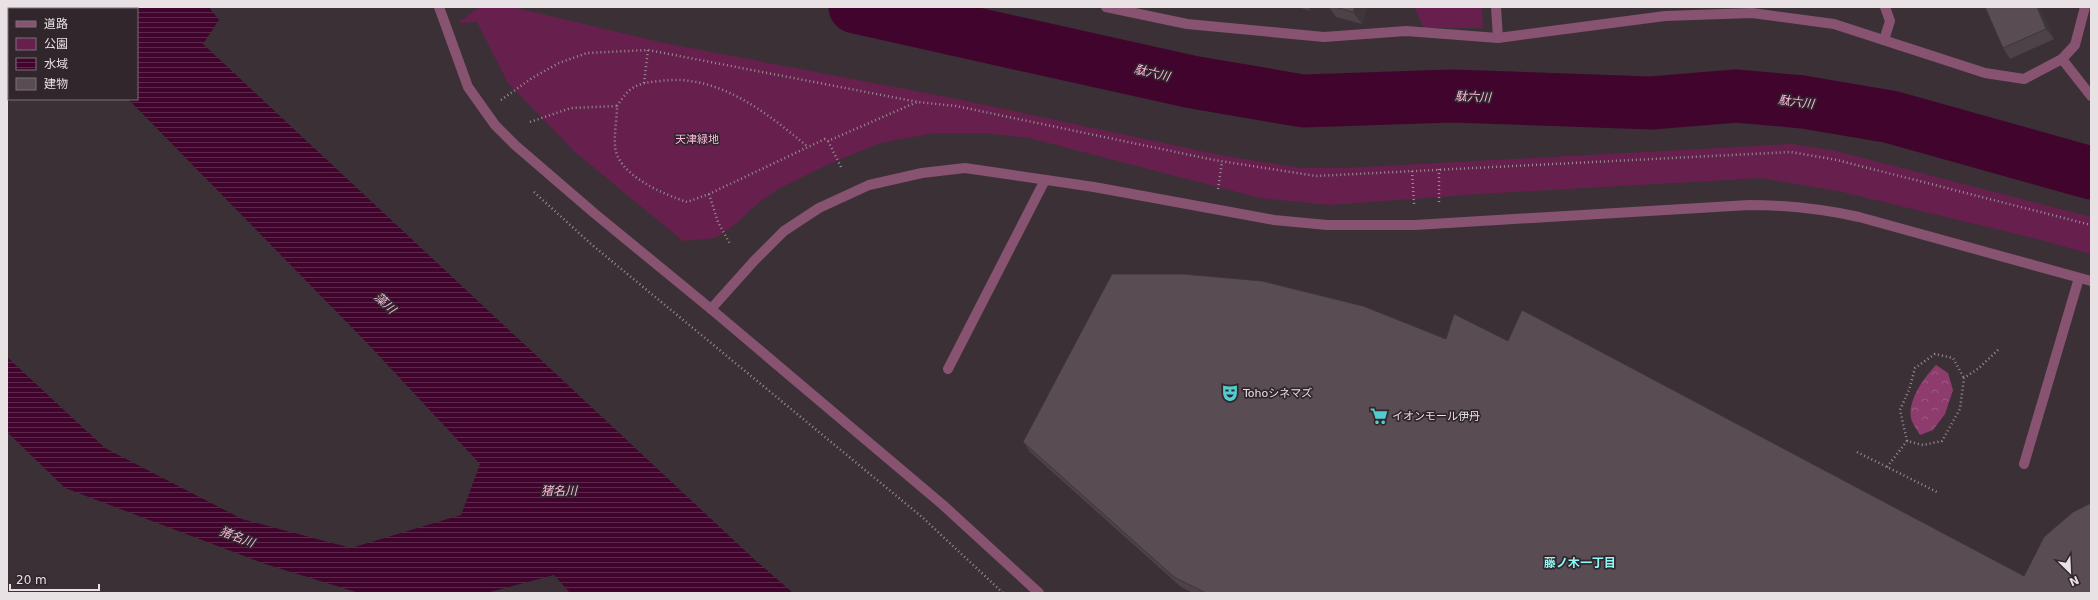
<svg xmlns="http://www.w3.org/2000/svg" width="2098" height="600" viewBox="0 0 2098 600" font-family="'DejaVu Sans','Noto Sans JP',sans-serif">
<defs>
<pattern id="forest-crowns" width="20" height="18" patternUnits="userSpaceOnUse"><rect width="20" height="18" fill="#8e3c6d"/><path d="M2 6a3 3 0 1 1 6 0M12 15a3 3 0 1 1 6 0" fill="none" stroke="#9e5882"/></pattern>
<pattern id="water-rules" width="6" height="5" patternUnits="userSpaceOnUse"><rect width="6" height="5" fill="#41042d"/><path d="M0 2.5h6" fill="none" stroke="#5c284b"/></pattern>
</defs>
<rect width="100%" height="100%" fill="#3b3036"/>
<path fill="url(#forest-crowns)" d="M1936,365L1948,373L1953,390L1945,414L1933,430L1920,435C1917,430 1912,423 1911,418C1908,399 1924,378 1936,365Z"/>
<path fill="#67204d" d="M479,7H512L664,43L947,97L1225,156L1301,168H1345L1792,144L1836,151L2091,217V254L2029,237L1838,191L1762,178L1479,194L1329,205L1260,198L1029,138L986,133H935L880,143L827,165L778,189L757,204L738,222L716,238L683,241L574,151L508,83L477,22L458,23Z
M1414,7H1482L1483,28H1424Z"/>
<path fill="url(#water-rules)" d="M7,7H209L219,20L203,44L755,560L793,593H570L554,575L486,593H359L265,564L65,488L7,432V357L105,448L242,519L351,548L461,515L480,464L368,344L128,99H137V9H13Z"/>
<g fill="none" stroke-linecap="round" stroke-linejoin="round">
<path stroke="#41042d" stroke-width="53" d="M855,7L1192,82L1303,101L1452,96L1651,103L1736,96L1803,102L1891,117L2091,173"/>
<path stroke="#999095" stroke-width="2.5" stroke-dasharray="1 3" stroke-linecap="butt" d="M644,83L648,50
M501,100L532,78L559,63L587,53L648,50L918,102L956,106L1214,160L1316,176L1791,152L1837,160L2091,225
M617,106C621,100 626,93 631,89C640,83 649,82 660,81C717,73 766,112 808,147
M530,122L571,108L617,106C617,119 614,133 615,146C617,175 663,194 687,202L709,194L825,139L828,141L917,102
M828,141L842,169
M1439,169V203
M1412,171L1414,204
M1218,189L1222,162
M534,192L591,244L922,517L1003,593
M709,194L718,222L730,244
M1907,441L1900,410L1909,390L1915,368L1935,354L1953,358L1964,378
M1857,452L1937,492
M1887,467L1907,441L1923,445L1942,441L1960,409L1964,378L1979,368L1999,349"/>
<path stroke="#885271" stroke-width="10" d="M1496,7L1498,38
M1884,40L1890,21L1885,7
M948,369L1045,180
M2024,464L2079,278"/>
<path stroke="#885271" stroke-width="10" d="M1106,7L1187,24L1324,37L1406,31L1498,38L1665,16L1752,13L1834,24L1985,73L2024,79L2062,59L2075,45L2085,7
M2062,59L2091,96
M711,309L754,261L784,231L819,208L869,185L922,173L965,168L1094,187L1274,220L1327,225H1415L1749,205C1787,205 1822,209 1859,217L2091,281"/>
<path stroke="#885271" stroke-width="10" d="M439,7L468,87L495,125L515,145L594,213L711,309L943,505L1039,593"/>
</g>
<path fill="#4d4247" d="M1298,7H1311L1310,11Z
M1329,7H1367L1362,24L1336,17Z
M1985,7H2039L2054,39L2010,59L2003,48Z
M1446,339L1508,341L2024,576L2091,593H1193L1181,587L1030,452L1023,442Z"/>
<path fill="#3e363a" d="M1308,7H1311L1310,11Z
M1355,7H1367L1362,24L1353,12Z
M2037,7H2039L2054,39L2046,29Z"/>
<path fill="#594d53" stroke="#3e363a" d="M1335,7H1355L1353,12Z
M1985,7H2037L2046,29L2003,48Z
M1112,274H1183L1262,281L1363,306L1446,339L1454,314L1508,341L1522,310L2024,576L2044,537L2073,512L2091,503V593H1206L1174,577L1023,442Z"/>
<defs>
<g id="theatre-bare" transform="scale(1.38)"><path d="M-5-5.5Q0-4 5-5.5V0Q5 5 0 6Q-5 5-5 0ZM-3.3-2.5H-1v1.5H-3.3ZM1-2.5H3.3v1.5H1ZM-2.8 1Q0 5.5 2.8 1Z" fill="#52cdce" stroke="#31262c" stroke-width="2.5" paint-order="stroke"/></g>
<g id="supermarket-bare" transform="scale(1.38)"><path d="M-6-5.5h2.5l.6 2H6L4.5 2H-2.5L-4.4-4H-6ZM-1.5 3.2a1.3 1.3 0 1 0 .1 0ZM3 3.2a1.3 1.3 0 1 0 .1 0Z" fill="#52cdce" stroke="#31262c" stroke-width="2.5" paint-order="stroke"/></g>
</defs>
<g fill-rule="evenodd">
<use href="#theatre-bare" x="1230" y="393"/>
<use href="#supermarket-bare" x="1379" y="416"/>
</g>
<g text-anchor="middle" stroke-width="3.5" stroke-linejoin="round" paint-order="stroke">
<g font-size="11" fill="#fdb7dd" stroke="#31262c">
<text x="697" y="143">天津緑地</text>
</g>
<g font-size="11" fill="#e9e2e5" stroke="#31262c" text-anchor="start">
<text x="1243" y="397">Tohoシネマズ</text>
<text x="1392" y="420">イオンモール伊丹</text>
</g>
<g font-size="12" font-style="italic" fill="#fdb8dd" stroke="#31262c">
<text transform="translate(1152 73) rotate(13)" y="4">駄六川</text>
<text transform="translate(1473 97) rotate(2)" y="4">駄六川</text>
<text transform="translate(1796 102) rotate(7)" y="4">駄六川</text>
<text transform="translate(385 303) rotate(43)" y="4">藻川</text>
<text x="559" y="495">猪名川</text>
<text transform="translate(237 537) rotate(21)" y="4">猪名川</text>
</g>
<g font-size="12" font-weight="bold" fill="#8cf8f8" stroke="#31262c">
<text x="1580" y="567">藤ノ木一丁目</text>
</g>
</g>
<rect width="2098" height="600" fill="none" stroke="#e9e2e5" stroke-width="16"/>
<rect x="8" y="8" width="130" height="92" fill="#31262c" stroke="#7b7176"/>
<rect x="16" y="21" width="20" height="6" fill="#885271" stroke="#7b7176"/>
<text x="44" y="28" font-size="12" fill="#e9e2e5">道路</text>
<rect x="16" y="38" width="20" height="12" fill="#67204d" stroke="#7b7176"/>
<text x="44" y="48" font-size="12" fill="#e9e2e5">公園</text>
<rect x="16" y="58" width="20" height="12" fill="url(#water-rules)" stroke="#7b7176"/>
<text x="44" y="68" font-size="12" fill="#e9e2e5">水域</text>
<rect x="16" y="78" width="20" height="12" fill="#594d53" stroke="#7b7176"/>
<text x="44" y="88" font-size="12" fill="#e9e2e5">建物</text>
<g transform="translate(2070 572) rotate(156)" stroke="#31262c" stroke-width="3" paint-order="stroke">
<path d="M0-3L7 15L0 10L-7 15Z" fill="#e9e2e5"/>
<text y="-6" font-size="11" font-weight="bold" text-anchor="middle" fill="#e9e2e5">N</text>
</g>
<path d="M10 584v6h89v-6" fill="none" stroke="#e9e2e5" stroke-width="2"/>
<text x="16" y="584" font-size="12" fill="#e9e2e5" stroke="#31262c" stroke-width="3" paint-order="stroke">20 m</text>
</svg>
